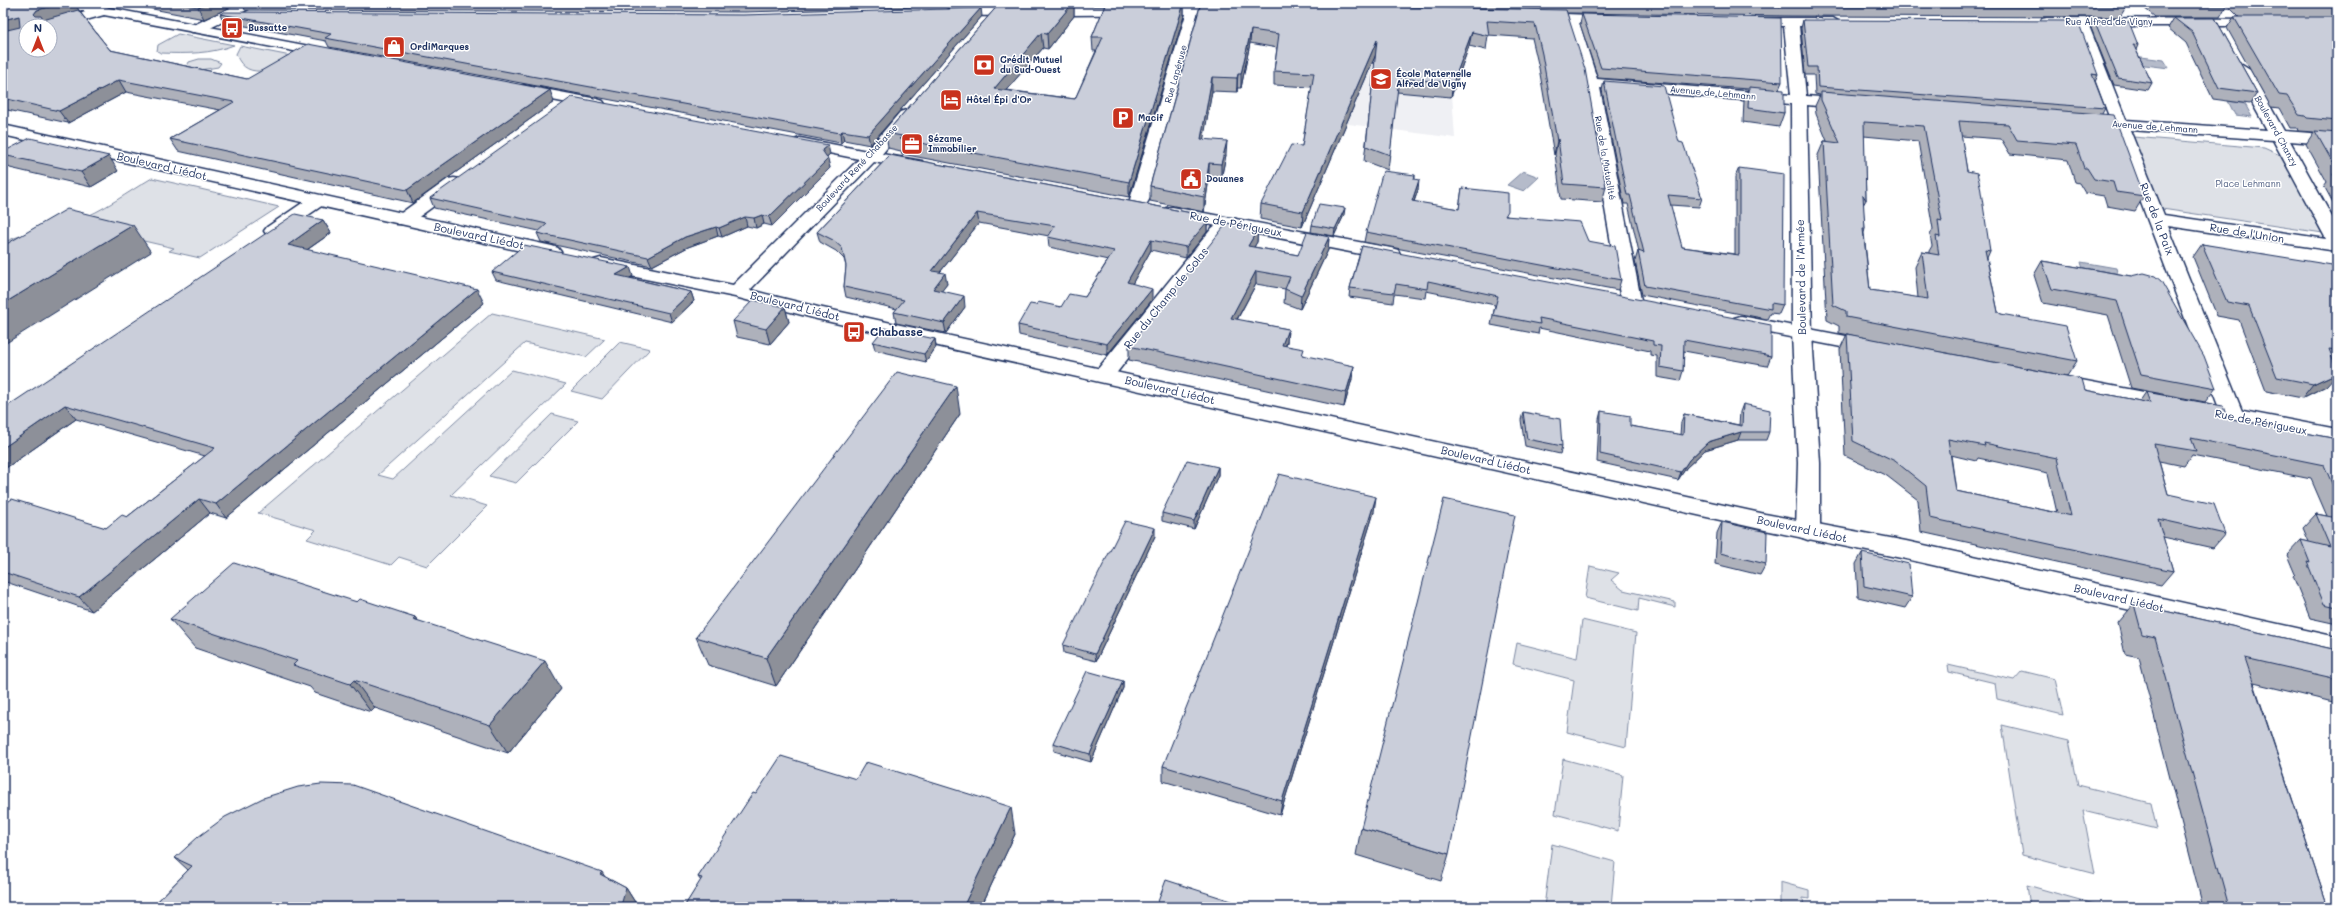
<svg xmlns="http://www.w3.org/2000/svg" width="2340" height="910" viewBox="0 0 2340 910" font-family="Mali,sans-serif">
<rect width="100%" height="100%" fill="#fff"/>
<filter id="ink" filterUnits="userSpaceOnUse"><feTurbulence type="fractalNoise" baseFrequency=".025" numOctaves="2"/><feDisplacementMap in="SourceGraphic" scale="8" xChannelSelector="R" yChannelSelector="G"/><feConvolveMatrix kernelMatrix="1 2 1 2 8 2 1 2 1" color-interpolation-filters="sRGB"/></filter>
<g filter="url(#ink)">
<path fill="#eff0f4" d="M1379,28L1373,69L1451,79L1455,138L1333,122Z"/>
<path fill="#dee1e7" stroke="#7c88a2" d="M178,34L234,45C211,54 186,54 161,53L157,51L158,45Z
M240,46L301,58C280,66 247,85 236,54Z
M199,59H211L221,63L218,67L200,70L187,66L189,62Z
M2133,137L2264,148L2282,156L2323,233L2162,209Z
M152,178L279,207L200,258L169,251L174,248L92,229L3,282V243C23,232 54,229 76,221C103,211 128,192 152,178Z
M492,313L605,339L586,357L525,343L378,475L393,479L512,370L566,384L451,495L487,506L427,566L399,557L391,565L307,539L316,530L258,513Z
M620,342L650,349L602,399L571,391Z
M552,414L578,421L516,483L489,476Z
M1590,566L1619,573L1611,580L1623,590L1675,602V607L1639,598L1638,611L1585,598Z
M1582,620L1636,633L1626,747L1567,732L1574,680L1513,664L1517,643L1577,658Z
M1948,665L2014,680L2022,671L2055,679L2063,715L1997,699L1995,683L1949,672Z
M2002,725L2069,741L2078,785L2151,803L2157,829L2083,811L2095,874L2022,855Z
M1563,759L1623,775L1618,831L1555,814Z
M1552,844L1615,862L1611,906L1614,907H1544Z
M1780,882L1809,890V899L1803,898L1804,907H1780Z
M2027,885L2101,906L2102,907H2030Z"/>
<path fill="#b5bbca" stroke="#77839f" d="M2134,56L2164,60L2169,68L2137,64Z
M2228,101L2245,104L2252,117L2235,115Z
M1523,171L1539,177L1524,191L1507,185Z
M2081,262L2116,268L2118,276L2083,269Z"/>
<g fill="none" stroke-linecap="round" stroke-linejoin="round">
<g stroke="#1b2f5e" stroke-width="3">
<path id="street" d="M57,3H85L109,8L111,11L104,15L59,6Z
M239,3H257L255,6L202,32H192L190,29L192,26Z
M1180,6L1229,8L1236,12L1229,16L1200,15L1150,198L1143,210H1131L1128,206L1186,14L951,16L944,12L951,8Z
M1539,13L1616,16L1618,19L1616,22L1611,23L1579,22L1597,79L1791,95L1784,26H1751L1744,22L1751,18H1833L1840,22L1833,26H1799L1806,96L1847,99L1853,101L1855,104L1853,107L1847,109L1807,105L1812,334L1820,463V531L1816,537L1808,540L1800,537L1796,531L1798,463L1792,334L1791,104L1600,88L1641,300L1638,304L1631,306L1624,304L1621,300L1583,83L1564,22L1534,20L1532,17Z
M2047,18L2266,19L2268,22L2261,26H2089L2126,120L2267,130L2234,70L2242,65L2250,70L2284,131L2337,135V145L2290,141L2337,226V251L2168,226L2244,416L2241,421L2233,423L2225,421L2222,416L2113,129L2081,125L2079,122L2081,119H2110L2075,26L2042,25L2040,22L2042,19ZM2130,130L2273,140L2326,239L2164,215Z
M454,178L460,179L463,183L460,187L409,224H397L394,220L397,216L448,179Z
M317,196L323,197L326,201L323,205L279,235H267L264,231L267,227L311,197Z
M1230,218L1236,219L1239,223L1224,236L1111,380L1104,382L1097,380L1094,375L1097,370L1212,228L1224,219Z"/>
</g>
<g stroke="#1b2f5e" stroke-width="3">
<path id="secondary" d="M104,7L330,50L337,54L330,58L104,15L50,30V26H43L45,23Z
M523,85L597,99L603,101L605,104L603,107L597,109L518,93L515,90L518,87Z
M906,110L912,112L914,115L882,154L922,161L924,165L922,169L916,170L874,162L750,290L818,307L1765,514L1906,541L2337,637V657L1906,559L1765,530L817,319L735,297L601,270L594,268L592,264L594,260L601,258L733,285L859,159L794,146L792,143L794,140L800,138L867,151L900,112Z
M3,125L552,246L558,248L561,252L558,256L552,258L3,135Z
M1172,207L1391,248L1398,250L1400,254L1398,258L1391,260L1166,216L1163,212L1166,208Z
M1741,316L1872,341L1879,343L1882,347L1879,351L1872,353L1734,326L1731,322L1734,318Z
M2055,375L2337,429V443L2048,387L2045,382L2048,377Z"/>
</g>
<use href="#street" fill="#fff" fill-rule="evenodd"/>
<use href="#secondary" fill="#fff" fill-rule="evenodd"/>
</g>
<path fill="#aeb1bb" stroke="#1b2f5e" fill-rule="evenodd" d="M3,3L80,12L110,50L247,79L554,102L413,203L178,151L170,139L220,110L126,92L68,123L3,109Z
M92,3H114L104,6Z
M122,3H994L992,5L745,12L245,10L243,4H238L204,19Z
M1000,3H1085L1084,5H1074V16L1048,49L1043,48L1006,90L1075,99L1096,51H1093L1092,37L1106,3H2124L2126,7L2120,17L1791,16L1567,13L1606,187L1602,202L1561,199L1555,154L1554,155L1539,68L1532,38L1488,35L1486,50L1469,46L1451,97L1397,92L1388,170L1364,161L1376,54L1302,227L1260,219L1261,204L1302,146L1312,87L1274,85V71L1277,48L1250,43L1241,88H1237V92L1212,91L1203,139L1226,155L1221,179L1209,178L1204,212L1150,201V186L1200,6H1184V16L1129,197L902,154L901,151L888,148L886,133Z
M2138,3H2224L2226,6L2220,17H2155Z
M2225,3H2337V210L2324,186L2327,182L2306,144L2314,132L2298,131L2297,128H2290L2279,108L2271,107L2227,28L2234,17H2239Z
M220,14L982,16L870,145L844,140L841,143L329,47L326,41L224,22Z
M1582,14L1782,82L1779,89L1784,113L1779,127L1743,122L1744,101L1748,89L1598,78L1580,24Z
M2174,18H2215L2257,93L2250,104L2213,99L2186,43L2168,28Z
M1803,20L2098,75L2095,82L2105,108L2102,114L2144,196L2135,211L2107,206L2104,196L2085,193L2079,183L2075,182L2068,160L2010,154L2001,139L1961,136L1967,171L1990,251L1987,258L1998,312L2077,361L2067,376L1839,333V326L1827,320L1818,155L1824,141H1827L1816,114L1815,106L1820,95L1815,94L1814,75H1805L1801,28ZM1864,136L1918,141L1933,229L1930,235L1932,246L1929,251V253L1922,252L1915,267L1918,298L1870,290L1864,233L1865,229L1863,205L1866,200Z
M2095,22L2138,45L2136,50L2152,83L2148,90L2114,85L2091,28Z
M1604,81L1679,142L1702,198L1699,207L1670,205L1682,247L1735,254V177L1739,168L1783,305L1779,314L1770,313L1767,319L1642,295L1635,261L1638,251L1639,252L1628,204H1624L1602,90Z
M3,152L118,171L91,187L10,168L3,159Z
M830,154L827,157L830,168L772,226L764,224L756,228L747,226L722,237L718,236L688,247L652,266L541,242L537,233L539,231L434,208L430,198Z
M890,155L1202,215V220L1207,222V232L1186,258L1151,250L1132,284L1152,300L1107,355L1019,335L1018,325L1036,305L1061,307L1085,297L1108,260L1049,247L1048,237L1049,236L979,223L940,272L947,284L941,291L965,307L946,333L896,323L894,312L897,309L846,297L844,287L846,266L844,259L836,251L820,242L817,232Z
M1415,175V179L1418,190L1414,202L1459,209L1462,188L1507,216L1621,280L1618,290L1364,242L1366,232Z
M1344,215L1334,236L1311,232L1312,225Z
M323,220L331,233L307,250L484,303L226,518L210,513L92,611L6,582L3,584V505L106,528L127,517L205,456L76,419L3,470V409Z
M1258,229L1257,242L1254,247L1298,255L1329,237L1328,250L1300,309L1284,303L1285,289L1256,284L1237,320L1288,329L1287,342L1286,346L1352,379L1344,407L1129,360V346Z
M2202,244L2337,274V366H2336L2326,386L2302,398L2266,391L2239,320L2217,316L2193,257Z
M1362,246L1771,356L1767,366L1684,351L1683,371L1680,381L1657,377V356L1650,355V351L1539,328L1538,334L1491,325L1495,305L1426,291L1425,298L1394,294L1393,303L1349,297L1350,288Z
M2042,261L2131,276L2216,388L2205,402L2131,388L2108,315L2043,303L2034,275Z
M492,272L633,276L630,278L691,292L694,301L672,322L496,280Z
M785,307L789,322L770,344L737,337L733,321Z
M1847,334L2085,390L2140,401L2146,392L2227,418L2337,439V624L2310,618L2293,576L2295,574L2287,555L2301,540L2309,542L2303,528L2316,514L2327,516L2311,479L2192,455L2184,466L2159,461L2168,494L2225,534L2213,548L2163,537L2173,571L2161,585L1921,532L1918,500L1887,476L1845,456L1840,349ZM1951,455L1976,461L1978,458L2048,473L2057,513L1956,491Z
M935,339L936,347L926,362L875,350L873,342Z
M1743,404L1769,432L1766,440H1738L1705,450L1686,468L1678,480L1597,462L1599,419L1601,411L1630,426L1680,435L1681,422L1684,414L1739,425L1740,412Z
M1523,412L1562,446L1560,454L1525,446L1521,420Z
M960,414L776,686L708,665L696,637Z
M1218,467V475L1194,529L1162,521V513Z
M1374,512L1280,815L1163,781V766Z
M1722,522L1766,564L1760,575L1715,564L1717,533Z
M1155,536L1096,661L1064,653L1063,645Z
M1862,553L1912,597L1905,608L1858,597L1856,564Z
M357,602L415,617L418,621L561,689L508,753L375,708L371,712L315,693L310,687L195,648L170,619Z
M2134,604L2337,650V703L2254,683L2328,907H2203L2139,657L2125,654L2118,623Z
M1123,681V688L1091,762L1054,751L1053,743Z
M756,794L1015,834L981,907H684L701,881L698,877Z
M1361,828L1449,854L1441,881L1356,855Z
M175,858L605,877L626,888L638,907H152L188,870Z"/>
<path fill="#8d9099" stroke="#1b2f5e" d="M64,3H75L80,12L45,22L42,25L34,14L37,10Z
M103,3H114L104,6Z
M208,3H238V4L204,19L198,7Z
M1073,3H1074V16L1048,49L1047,34Z
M1184,3V16L1129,197V182Z
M981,8L982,16L870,145L868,135Z
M19,16L26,26L3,34V20Z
M1251,30L1250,43L1241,88V74Z
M1472,32L1469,46L1451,97L1453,83Z
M1041,33L1043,48L995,103L994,89Z
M1377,40L1376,54L1302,227L1303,212Z
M1238,74L1237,88V92V78Z
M1212,77V91L1201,154V139Z
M119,80L126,92L68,123L59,111Z
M550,90L554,102L413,203L407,190Z
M842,131L844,140L841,143L840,133Z
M1558,139L1555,154L1554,155L1557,141Z
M1227,141L1226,155L1221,179V164Z
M828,145L830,154L824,159L822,150Z
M109,156L118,171L91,187L81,172Z
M828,159L830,168L772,226L769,217Z
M1209,163V178L1204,212V197Z
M1419,180L1418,190L1410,212L1412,201Z
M1345,208L1344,215L1334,236L1335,229Z
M977,213L979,223L933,281L932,271Z
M762,215L764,224L756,228L754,218Z
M1202,215V225L1207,222V232L1186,258V247L1201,220Z
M745,217L747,226L722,237L719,228Z
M323,220L331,233L295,258L288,245Z
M133,225L151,252L3,345V304Z
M716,227L718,236L688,247L652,266L648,257L685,237Z
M1258,229L1257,242L1247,259L1248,246Z
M1329,237L1328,250L1300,309L1301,296Z
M1151,240V250L1127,293V282Z
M630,267L633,276L620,284L616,275Z
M1256,271V284L1230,332L1231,318Z
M945,273L947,284L935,300L933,289Z
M477,289L484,303L226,518L216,504Z
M1152,289V300L1107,355V344Z
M691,292L694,301L672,322L669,313Z
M964,296L965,307L946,333L944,323Z
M785,307L789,322L770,344L766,329Z
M1288,329L1287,342L1280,359L1282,345Z
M935,339L936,347L926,362L924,354Z
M1354,366L1352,379L1344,407L1346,393Z
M2337,373V374L2326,386L2302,398L2313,384Z
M956,386L960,414L776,686L766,658Z
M65,405L76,419L3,470V448Z
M1741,432L1738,440L1705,450L1686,468L1678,480L1681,472L1689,460L1708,442Z
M1218,467V475L1194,529V521Z
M1376,497L1374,512L1280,815L1282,801Z
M199,499L210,513L92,611L79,597Z
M1155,528V536L1096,661L1095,654Z
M3,579L6,582L3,584Z
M415,617L434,645L413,619Z
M545,661L561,689L508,753L490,725Z
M354,680L375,708L371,712L350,684Z
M1123,681V688L1091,762L1090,754Z
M1011,807L1015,834L981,907H963Z
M602,872L618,898L600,874Z
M626,888L638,907H618Z"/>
<path fill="#caceda" stroke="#1b2f5e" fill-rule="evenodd" d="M3,3H64L37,10L34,14L36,16H41L43,20L78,10L110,50L247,79L308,44L550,90L407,190L170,139L234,102L119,80L59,111L3,98V31L20,27L19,16L3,20ZM26,26H50V50H26Z
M175,3H208L198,7Z
M1000,3H1073L1047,34L1041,33L994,89L1075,99L1103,37H1092L1106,3H1184L1129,182L899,139L902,136L886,133Z
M1201,3L1566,10L1585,69L1606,187L1564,184L1558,139L1557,141L1542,54L1535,24L1487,21L1489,36L1472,32L1453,83L1399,78L1390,155L1366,146L1377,40L1303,212L1261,204L1291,145L1302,146L1314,73L1274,71L1279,34L1251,30L1241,74H1238L1237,78L1212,77L1201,139L1227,141L1221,164L1209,163L1204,197L1150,186Z
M1585,3H2124L2126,7H1795Z
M2158,3H2224L2226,6H2161Z
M2244,3H2337V6H2247Z
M981,8L868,135L842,131L840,133L325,38L331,34L220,14L224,12L743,15Z
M1582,14L1781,18L1782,82L1601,68Z
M2234,17H2337V121L2307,118L2305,116L2299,115L2287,96L2279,95Z
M2174,18H2215L2257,93L2219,88L2192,32Z
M1803,20L2078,21L2098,75L2092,74L2105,108L1818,87L1817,67H1808Z
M2095,22H2129L2138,45L2133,44L2152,83L2118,78Z
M1604,81L1664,86L1679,142L1683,143L1702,198L1668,195L1682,247L1739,255V168L1784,174L1783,305L1771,303V309L1645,286L1638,251L1644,253L1630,195H1627Z
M1749,87L1784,90V113L1748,108Z
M1821,92L2114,115L2144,196L2116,192L2113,182L2094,179L2087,168H2084L2076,145L2017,140L2008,124L1959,121L1967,171L1977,173L1980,185L1990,251L1985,250L1998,312L2001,314L2066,326L2077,361L1846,317V311L1833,305L1824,141L1840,143L1821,100ZM1864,122L1924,126L1942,221L1938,220L1940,237L1936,236L1939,255L1922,252L1928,299L1870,290L1863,229H1865L1863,195L1866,200Z
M572,97L828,145L822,150L828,159L769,217L762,215L754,218L745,217L719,228L716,227L685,237L648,257L537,233L547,224L430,198Z
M2315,131L2337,133V170Z
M30,138L109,156L81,172L3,155V152Z
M890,155L1202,215L1201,220L1207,222L1186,247L1151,240L1127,282L1152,289L1107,344L1018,325L1030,304L1036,305L1038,302L1061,307L1069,294L1085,297L1114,251L1048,237L1055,226L977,213L932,271L945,273L933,289L964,296L944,323L894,312L904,300L844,287L846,266L842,248L833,240L817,232Z
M1383,171L1415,175L1414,179L1419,180L1412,201L1459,209L1462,188L1508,193V211L1505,216L1580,222L1588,241L1615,246L1621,280L1366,232Z
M2333,174H2337V181Z
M1319,204L1345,208L1335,229L1312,225Z
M67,209L133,225L3,304V246Z
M295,214L323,220L288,245L477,289L216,504L199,499L79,597L3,572V505L12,499L106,528L122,515L127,517L215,448L65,405L3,448V409Z
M1227,223L1258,229L1248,246L1298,255L1307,232L1329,237L1301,296L1285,289L1290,277L1256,271L1231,318L1288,329L1282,345L1304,349L1302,355L1354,366L1346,393L1129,346Z
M2202,244L2332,265L2337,274V350L2329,349L2337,370V373L2313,384L2277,377L2249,306L2227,302Z
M524,245L630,267L616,275L691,292L669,313L492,272Z
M1362,246L1771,325V356L1684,340L1683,371L1660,367L1661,346L1653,345V341L1539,318L1540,324L1493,315L1498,296L1428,281L1427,289L1396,284L1394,293L1350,288Z
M2042,261L2131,276L2144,273L2155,276L2161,281L2204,356L2216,388L2141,374L2117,301L2052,289Z
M753,300L785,307L766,329L733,321Z
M884,328L935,339L924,354L873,342Z
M1847,334L2082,379L2085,390L2150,403L2146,392L2223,406L2227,418L2337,439V495L2324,465L2191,438L2196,451L2154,444L2168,494L2214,504L2225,534L2158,519L2173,571L1930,518L1926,486L1895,461L1853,441ZM1948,439L1985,446L1984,443L2057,458L2071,516L1956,491Z
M897,372L956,386L766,658L696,637Z
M1743,404L1770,410L1769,432H1741L1708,442L1689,460L1681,472L1600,454L1601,411L1630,416V426L1683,435L1684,414L1742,426Z
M1523,412L1560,419L1562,446L1527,439Z
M1187,460L1218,467L1194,521L1162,513Z
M1279,474L1376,497L1282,801L1163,766Z
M1444,499L1515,515L1449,854L1361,828Z
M2316,514L2337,518V607L2324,604L2307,562L2310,563L2301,540L2330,547Z
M1125,521L1155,528L1095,654L1063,645Z
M1722,522L1767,532L1766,564L1720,553Z
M1862,553L1909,564L1912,597L1864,586Z
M234,563L357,602L360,599L415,617L413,619L545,661L490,725L354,680L350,684L293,665L297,661L170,619Z
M2134,604L2337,650V679L2245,658L2328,907H2229L2155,637L2142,634Z
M1087,671L1123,681L1090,754L1053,743Z
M781,756L856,779L866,762L1011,807L963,907H684L702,878L698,877L753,793L756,794Z
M321,784L353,785L602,872L600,874L626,888L622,902L618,907H152L192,866L175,858L198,837L225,817L263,798L298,787Z
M1166,880L1247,906V907H1156Z"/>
</g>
<defs>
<g id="bus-square" transform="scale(1.15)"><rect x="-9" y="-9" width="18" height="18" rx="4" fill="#c8321e" stroke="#fff"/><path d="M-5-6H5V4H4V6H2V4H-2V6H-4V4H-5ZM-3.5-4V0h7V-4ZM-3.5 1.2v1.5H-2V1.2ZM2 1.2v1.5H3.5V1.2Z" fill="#fff"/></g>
<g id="shop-square" transform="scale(1.15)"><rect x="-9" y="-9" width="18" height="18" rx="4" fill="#c8321e" stroke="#fff"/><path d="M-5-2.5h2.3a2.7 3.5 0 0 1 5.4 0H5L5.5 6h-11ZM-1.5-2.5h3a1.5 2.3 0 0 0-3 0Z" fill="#fff"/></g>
<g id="bank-square" transform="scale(1.15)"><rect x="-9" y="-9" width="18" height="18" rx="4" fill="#c8321e" stroke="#fff"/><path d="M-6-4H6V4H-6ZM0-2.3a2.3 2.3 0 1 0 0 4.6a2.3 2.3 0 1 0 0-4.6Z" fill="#fff"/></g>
<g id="school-square" transform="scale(1.15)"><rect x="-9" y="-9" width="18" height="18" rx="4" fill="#c8321e" stroke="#fff"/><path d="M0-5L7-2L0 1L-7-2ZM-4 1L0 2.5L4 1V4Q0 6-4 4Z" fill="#fff"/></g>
<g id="hotel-square" transform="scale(1.15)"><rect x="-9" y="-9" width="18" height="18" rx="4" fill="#c8321e" stroke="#fff"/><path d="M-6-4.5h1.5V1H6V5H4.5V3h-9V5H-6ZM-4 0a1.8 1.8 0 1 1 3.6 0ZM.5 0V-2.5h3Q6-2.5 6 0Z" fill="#fff"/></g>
<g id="parking-square" transform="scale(1.15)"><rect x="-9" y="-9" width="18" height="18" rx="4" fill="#c8321e" stroke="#fff"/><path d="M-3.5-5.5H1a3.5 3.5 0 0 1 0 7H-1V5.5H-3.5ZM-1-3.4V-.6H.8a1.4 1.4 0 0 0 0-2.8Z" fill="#fff"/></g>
<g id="office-square" transform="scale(1.15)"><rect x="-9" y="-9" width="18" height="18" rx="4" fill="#c8321e" stroke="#fff"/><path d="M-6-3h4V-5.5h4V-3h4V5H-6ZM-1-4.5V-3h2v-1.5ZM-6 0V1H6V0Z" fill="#fff"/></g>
<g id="civic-square" transform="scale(1.15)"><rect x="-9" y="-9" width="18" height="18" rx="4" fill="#c8321e" stroke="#fff"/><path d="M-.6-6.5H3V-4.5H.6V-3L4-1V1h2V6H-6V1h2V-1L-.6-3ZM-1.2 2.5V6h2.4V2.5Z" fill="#fff"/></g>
</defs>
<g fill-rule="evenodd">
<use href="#bus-square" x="232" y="28"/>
<use href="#shop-square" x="394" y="47"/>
<use href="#bank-square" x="984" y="65"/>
<use href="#school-square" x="1381" y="79"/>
<use href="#hotel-square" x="951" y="100"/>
<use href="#parking-square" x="1123" y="118"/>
<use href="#office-square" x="912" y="144"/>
<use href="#civic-square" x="1191" y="179"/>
<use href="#bus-square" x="854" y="332"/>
</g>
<g text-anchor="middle" stroke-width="3" stroke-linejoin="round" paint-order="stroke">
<g font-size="9" fill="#1b2f5e" stroke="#fff">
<text x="2109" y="25">Rue Alfred de Vigny</text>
<text transform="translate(1176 74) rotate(-74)" y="3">Rue Lapéruse</text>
<text transform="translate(1713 93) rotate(5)" y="3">Avenue de Lehmann</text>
<text transform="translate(2155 127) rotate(4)" y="3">Avenue de Lehmann</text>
<text transform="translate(2276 131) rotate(61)" y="3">Boulevard Chanzy</text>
<text transform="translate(1605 158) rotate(80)" y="3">Rue de la Mutualité</text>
<text transform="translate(857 168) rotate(-47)" y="3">Boulevard René Chabasse</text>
</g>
<g font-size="9" font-weight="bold" fill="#1b2f5e" stroke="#fff" text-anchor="start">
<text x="248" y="31">Bussatte</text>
<text x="410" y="50">OrdiMarques</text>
<text x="1000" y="63">Crédit Mutuel<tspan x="1000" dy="10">du Sud-Ouest</tspan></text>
<text x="1396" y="77">École Maternelle<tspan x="1396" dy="10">Alfred de Vigny</tspan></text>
<text x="966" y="103">Hôtel Épi d'Or</text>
<text x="1138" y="121">Macif</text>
<text x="928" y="142">Sézame<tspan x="928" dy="10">Immobilier</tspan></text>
<text x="1206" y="182">Douanes</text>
</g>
<g font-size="9" fill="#4c5c80" stroke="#fff">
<text x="2248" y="187">Place Lehmann</text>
</g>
<g font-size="11" fill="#1b2f5e" stroke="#fff">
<text transform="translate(162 166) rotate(13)" y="4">Boulevard Liédot</text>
<text transform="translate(2157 219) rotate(69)" y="4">Rue de la Paix</text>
<text transform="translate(1236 224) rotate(11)" y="4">Rue de Périgueux</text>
<text transform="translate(2247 233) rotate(9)" y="4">Rue de l'Union</text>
<text transform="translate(479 236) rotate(12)" y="4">Boulevard Liédot</text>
<text transform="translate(1801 277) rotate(-91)" y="4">Boulevard de l'Armée</text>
<text transform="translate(1166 298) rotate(-51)" y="4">Rue du Champ de Colas</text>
<text transform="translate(795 306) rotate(14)" y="4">Boulevard Liédot</text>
<text transform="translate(1170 390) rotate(13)" y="4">Boulevard Liédot</text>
<text transform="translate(2261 422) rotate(11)" y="4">Rue de Périgueux</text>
<text transform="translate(1486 460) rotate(13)" y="4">Boulevard Liédot</text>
<text transform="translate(1802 529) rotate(12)" y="4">Boulevard Liédot</text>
<text transform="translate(2119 598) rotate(13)" y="4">Boulevard Liédot</text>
</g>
<g font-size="11" font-weight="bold" fill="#1b2f5e" stroke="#fff" text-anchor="start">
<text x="870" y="336">Chabasse</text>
</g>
</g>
<rect width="2340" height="910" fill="none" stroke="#fff" stroke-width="16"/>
<rect x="8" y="8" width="2324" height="894" fill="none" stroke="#1b2f5e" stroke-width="1.5" filter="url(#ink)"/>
<g transform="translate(38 38)"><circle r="19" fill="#ffffff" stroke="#a4acbf"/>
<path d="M0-3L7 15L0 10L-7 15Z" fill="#c8321e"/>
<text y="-6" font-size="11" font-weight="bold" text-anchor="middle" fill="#1b2f5e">N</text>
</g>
</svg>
